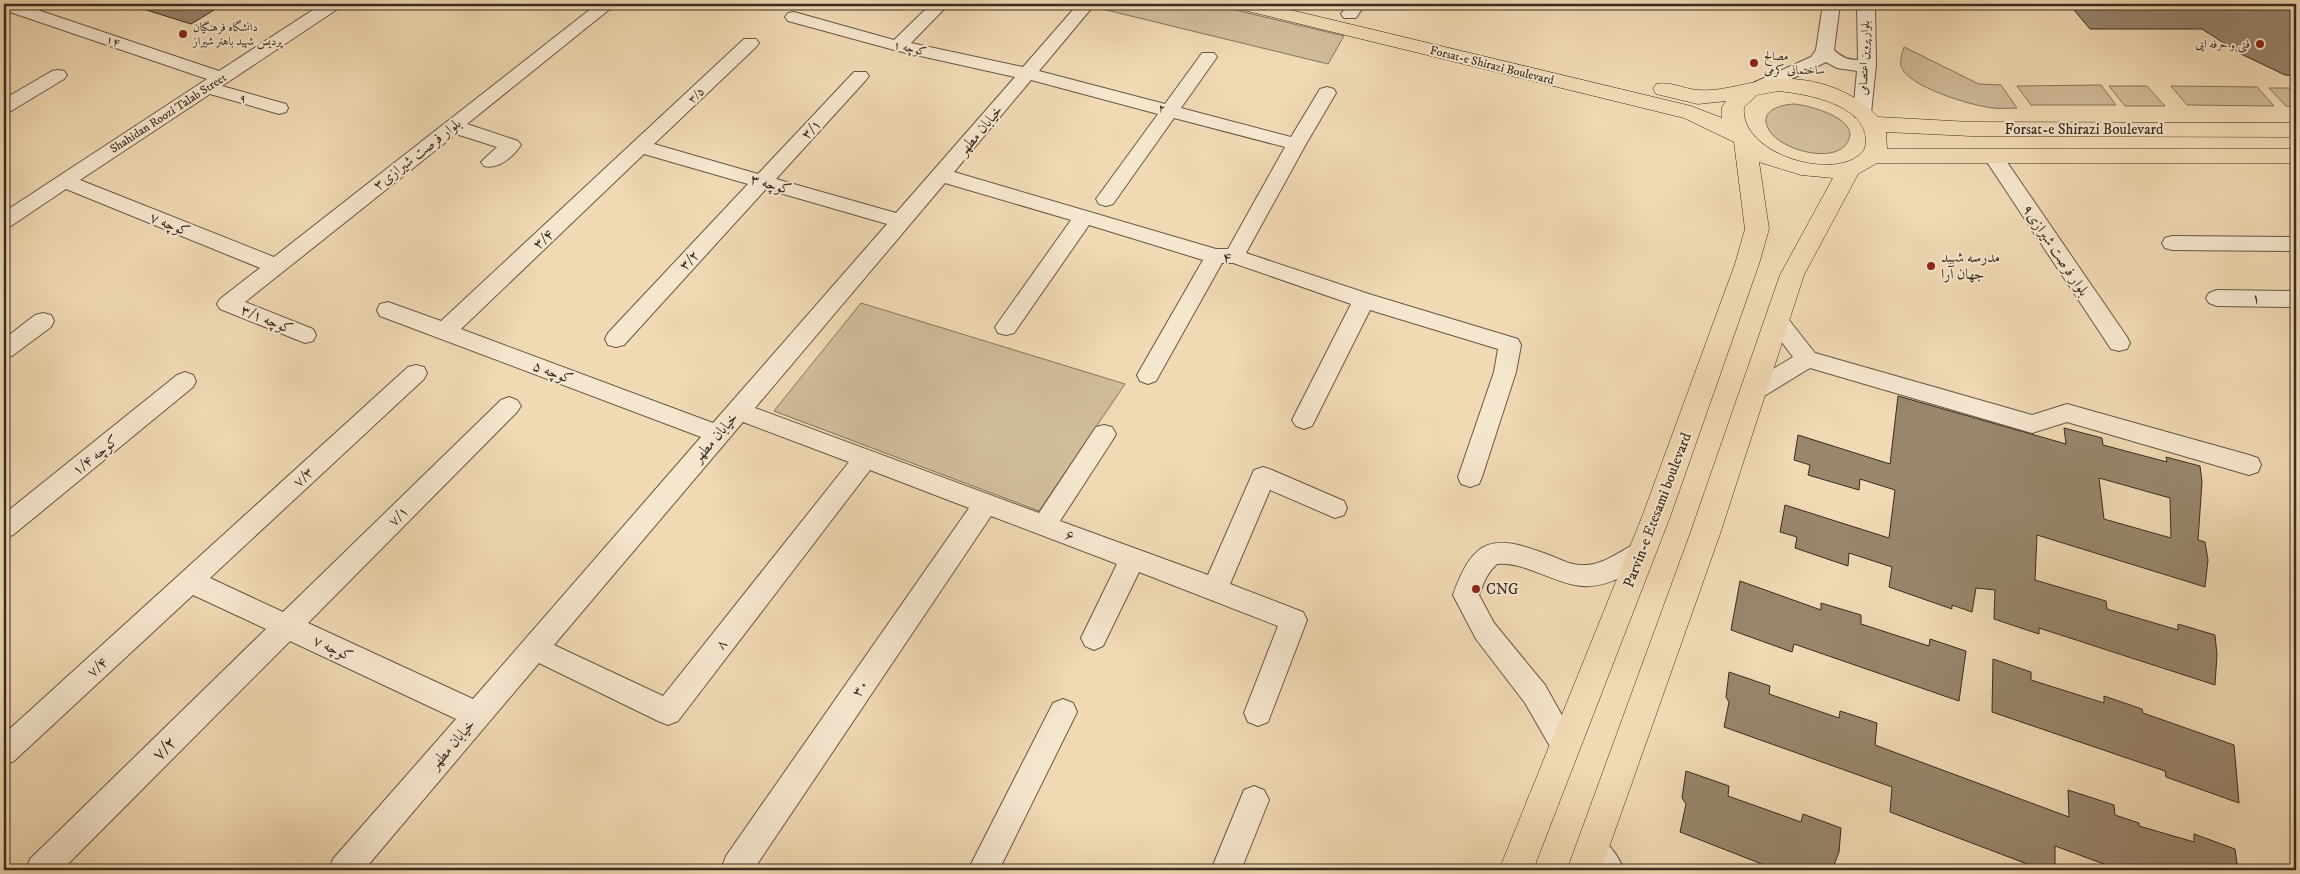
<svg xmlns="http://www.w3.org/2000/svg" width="2300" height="874" viewBox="0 0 2300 874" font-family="'IM FELL DW Pica',Amiri,serif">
<rect width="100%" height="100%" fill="#f0d9b3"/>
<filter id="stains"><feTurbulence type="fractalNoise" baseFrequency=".004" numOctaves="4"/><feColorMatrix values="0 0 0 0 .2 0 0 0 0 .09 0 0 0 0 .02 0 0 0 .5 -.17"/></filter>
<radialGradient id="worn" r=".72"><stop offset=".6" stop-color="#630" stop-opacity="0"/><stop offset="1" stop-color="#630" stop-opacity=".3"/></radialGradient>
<path fill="#d1bc9a" stroke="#84745e" d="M1106,4H1210L1344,36L1328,64L1102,9Z
M1904,47L1979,84L2001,85L2017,108C2009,108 2001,109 1993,108C1973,106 1907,87 1901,66C1900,59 1902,53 1904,47Z
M2101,85L2116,105H2031L2017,86Z
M2109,86H2147L2165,106H2125Z
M2171,86L2257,87L2274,106L2187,105Z
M2269,88H2296V107L2286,106Z
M1794,104C1808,105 1863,119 1847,143C1833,165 1779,149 1769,130C1758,111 1779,105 1794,104Z
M861,303L1125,384L1039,511L774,411Z"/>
<path fill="#98866d" stroke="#382c21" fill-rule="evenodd" d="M141,4H224L191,24L140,8Z
M2069,4H2296V76L2285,75L2241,54L2202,29H2090Z
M1898,396L2066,444L2064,428L2102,438L2103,445L2167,462L2166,457L2200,466L2202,482L2198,540L2205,542L2208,560L2205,587L2037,535L2035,580L2106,601L2107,609L2178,630V624L2215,635L2217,655L2215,685L2039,628V634L1994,619L1995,590L1976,588L1972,612L1952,605V609L1889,587L1892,567L1849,553L1848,566L1795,548L1797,537L1780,532L1785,505L1889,538L1895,490L1860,479L1859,490L1808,475L1810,465L1794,460L1798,435L1890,464ZM2099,478L2170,498L2171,538L2104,519Z
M1740,581L1821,610V603L1861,615V624L1929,646L1930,639L1966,651L1959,701L1794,644L1792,652L1731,630Z
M1993,659L2031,672V680L2104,703V696L2142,709L2143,713L2234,745L2239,803L2166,777L2165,771L1992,712Z
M1729,672L1770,686L1769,694L1839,718L1840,711L1877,723L1875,745L2069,817L2068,790L2114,805L2115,815L2139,823V826L2194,842V834L2235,849L2238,870H2120L2055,846V870H2043L1890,812L1892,787L1724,727L1729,702L1726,697Z
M1686,771L1729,786L1728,796L1801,822L1803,814L1841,828L1839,852L1832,870H1777L1680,832L1686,804L1682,798Z"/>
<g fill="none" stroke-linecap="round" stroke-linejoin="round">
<g stroke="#665746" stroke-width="2">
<path id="minor" d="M4,4H20L219,71L322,4H341L339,8L222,86L286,104L288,108L286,112L279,114L210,94L80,180L274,257L597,4H616L467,124L518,141L521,145C513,157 498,170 484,166L481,162L497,147L456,134L245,302L313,329L316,335L313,341L305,343L220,309L217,304L220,299L260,268L66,189L11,226L4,228V212L207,79L4,10Z
M931,4H949L911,43L1023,67L1078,4H1095L1039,71L1165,104L1202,53H1214L1217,57L1181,108L1291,137L1320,89L1327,87L1334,89L1336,93L1306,144L1246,253L1372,295L1518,339L1521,345L1516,372L1482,477L1479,484L1470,487L1461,484L1458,477L1494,372L1498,349L1370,310L1312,426L1304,429L1296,426L1292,420L1351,304L1233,263H1222L1156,381L1148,384L1140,381L1137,375L1203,260L1089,225L1014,333L1006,335L998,333L995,327L1071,220L945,183L755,408L1039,513L1096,427L1104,425L1112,427L1116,434L1112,441L1060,521L1208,575L1254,470L1263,467L1272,470L1344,501L1347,508L1344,515L1335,518L1270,490L1230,584L1303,612L1307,620L1268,722L1258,726L1248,722L1244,713L1278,626L1139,572L1103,646L1094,650L1085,646L1081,638L1117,564L991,516L756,866L757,870H723L722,867L726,856L969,508L870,470L678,721L668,725L658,721L539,663L364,870H329L333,859L456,719L290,641L62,870H26L30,859L266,629L193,595L14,761L4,765V734L408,367L416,365L424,367L427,373L424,379L210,578L283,612L501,400L509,397L517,400L521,406L517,412L308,623L473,699L701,437L380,316L377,310L380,304L388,302L441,321L744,39H756L759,43L756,47L654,144L758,174L854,72H866L869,76L866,80L776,179L896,213L1015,77L898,51L788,21L785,17L788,13L794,12L894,40ZM1031,80L1158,114L1096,199L1099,204L1106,206L1113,204L1174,118L1285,147L1228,249H1216L954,172ZM644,154L748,184L608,333L605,339L608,345L616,347L624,345L766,189L887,224L713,423L461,329ZM743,422L849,462L663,696L554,645Z
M1348,4H1365L1356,18H1344L1341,14Z
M1823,4H1840L1834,50C1841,57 1848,60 1858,60L1857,4H1875L1876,65L1871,113L1869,117L1862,119L1855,117L1853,113L1857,71L1837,68L1826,62L1767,91L1760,93L1753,91L1751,87L1753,83L1811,57L1816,50Z
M58,70L64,71L67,75L64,79L11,111L4,113V99L52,71Z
M1993,150L2000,152L2127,337L2130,343L2127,349L2119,351L2111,349L1983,156L1986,152Z
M2172,236L2296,237V251L2172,250L2165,248L2162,243L2165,238Z
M2217,290L2296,291V307L2217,306L2209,303L2206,298L2209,293Z
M43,313L51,315L54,321L51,327L12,356L4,358V339L35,315Z
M1777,313L1785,315L1815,353L2032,415L2067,404L2249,455L2258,458L2261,465L2258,472L2249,475L2067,422L2032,433L1810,368L1761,398L1753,401L1745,398L1741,392L1745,386L1793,357L1766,321L1769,315Z
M185,372L193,375L196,381L193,387L13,535L4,538V514L177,375Z
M1642,541L1651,544L1655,552C1650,563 1639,567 1629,573C1588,596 1571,585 1531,570C1520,566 1509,563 1497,564C1487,573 1484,582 1479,595L1494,623L1545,685L1579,746L1575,755L1565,759L1555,755L1525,703L1476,639L1453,595C1474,536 1494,534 1549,555C1562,560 1572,566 1586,565C1607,564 1623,548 1642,541Z
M1063,699L1073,703L1077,712L999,870H968L1053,703Z
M1254,786L1264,790L1269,800L1241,870H1211L1244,790Z
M1592,833C1607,840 1618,855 1624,870H1590L1577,848L1581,838Z"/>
</g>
<g stroke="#382c21" stroke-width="1">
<path id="major" d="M1232,4H1266L1691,106L1722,118V107L1726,101L1698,104L1656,94L1653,89L1656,84C1671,81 1683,89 1698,90C1719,92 1741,84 1762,81C1802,73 1851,87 1878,117L1971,122L2296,123V137L1971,136L1886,132L1887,149H2296V163H1877L1858,174L1804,275L1720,534L1601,870H1567L1690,534L1780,275L1833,178L1801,175L1759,162L1769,229L1759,264L1670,517L1533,870H1499L1642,517L1735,264L1745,229L1734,142L1684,118L1235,8ZM1779,91C1806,94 1865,104 1866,140C1866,147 1864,152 1858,156C1827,180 1739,152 1744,107L1757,95Z"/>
</g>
<use href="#minor" fill="#f5e6ce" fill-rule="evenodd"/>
<use href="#major" fill="#f0d9b3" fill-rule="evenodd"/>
</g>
<g fill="#8f2418" stroke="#f5e6ce" stroke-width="2">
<circle cx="183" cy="34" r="5"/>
<circle cx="2260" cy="44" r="5"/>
<circle cx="1754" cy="63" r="5"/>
<circle cx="1931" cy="266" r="5"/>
<circle cx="1476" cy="589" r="5"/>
</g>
<g text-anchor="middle" stroke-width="4" stroke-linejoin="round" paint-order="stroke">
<g font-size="12" fill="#382c21" stroke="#f5e6ce" text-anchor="start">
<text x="193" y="31">دانشگاه فرهنگیان<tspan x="193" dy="14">پردیس شهید باهنر شیراز</tspan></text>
<text x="2250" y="48" text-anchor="end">فنی و حرفه ایی</text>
<text x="1764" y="60">مصالح<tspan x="1764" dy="14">ساختمانی کرمی</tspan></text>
</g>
<g font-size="12" fill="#382c21" stroke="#f5e6ce">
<text transform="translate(113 41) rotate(19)" y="4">۱۴</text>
<text transform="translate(910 48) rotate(13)" y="4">کوچه ۱</text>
<text transform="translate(1864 58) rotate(-88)" y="4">بلوار پروین اعتصامی</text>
<text transform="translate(1492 65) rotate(14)" y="4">Forsat-e Shirazi Boulevard</text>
<text transform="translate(696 95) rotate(-44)" y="4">۳/۵</text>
<text transform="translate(243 98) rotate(16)" y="4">۹</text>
<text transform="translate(1162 108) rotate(14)" y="4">۲</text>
<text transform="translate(168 113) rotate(-33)" y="4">Shahidan Roozi Talab Street</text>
</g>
<g font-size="15" fill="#382c21" stroke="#f5e6ce">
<text transform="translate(811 129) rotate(-47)" y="5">۳/۱</text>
<text x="2084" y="134">Forsat-e Shirazi Boulevard</text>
<text transform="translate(980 130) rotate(-50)" y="5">خیابان مطهر</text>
<text transform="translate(417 154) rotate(-38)" y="5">۳بلوار فرصت شیرازی</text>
<text transform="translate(771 184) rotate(16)" y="5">کوچه ۳</text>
<text transform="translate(170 224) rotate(22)" y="5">کوچه ۷</text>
<text transform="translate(543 239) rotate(-43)" y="5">۳/۴</text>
<text transform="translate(2056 250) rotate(56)" y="5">۹بلوار فرصت شیرازی</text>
<text transform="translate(1227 257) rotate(4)" y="5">۴</text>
<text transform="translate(689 260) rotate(-47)" y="5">۳/۲</text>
<text transform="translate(2256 298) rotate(1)" y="5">۱</text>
<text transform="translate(267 319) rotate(22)" y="5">کوچه ۳/۱</text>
<text transform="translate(553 372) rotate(21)" y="5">کوچه ۵</text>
<text transform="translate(715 437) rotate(-49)" y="5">خیابان مطهر</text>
<text transform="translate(95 455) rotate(-39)" y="5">کوچه ۱/۴</text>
<text transform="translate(303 477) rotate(-43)" y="5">۷/۳</text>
<text transform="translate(1657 510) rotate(-69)" y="5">Parvin-e Etesami boulevard</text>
<text transform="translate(398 516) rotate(-45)" y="5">۷/۱</text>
<text transform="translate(1070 535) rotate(21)" y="5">۶</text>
<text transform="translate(721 644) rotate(-52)" y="5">۸</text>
<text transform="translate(333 648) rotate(25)" y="5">کوچه ۷</text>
<text transform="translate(97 667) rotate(-43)" y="5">۷/۴</text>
<text transform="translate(860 688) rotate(-55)" y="5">۳۰</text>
<text transform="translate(452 744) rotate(-49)" y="5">خیابان مطهر</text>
</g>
<g font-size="15" fill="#382c21" stroke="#f5e6ce" text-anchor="start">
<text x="1941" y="262">مدرسه شهید<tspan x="1941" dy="17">جهان آرا</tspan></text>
<text x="1486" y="594">CNG</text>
</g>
<g font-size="18" fill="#382c21" stroke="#f5e6ce">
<text transform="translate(164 748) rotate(-45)" y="6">۷/۲</text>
</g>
</g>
<rect width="2300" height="874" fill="none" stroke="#f0d9b3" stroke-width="20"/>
<rect x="5" y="5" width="2290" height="864" fill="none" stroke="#382c21" stroke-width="2.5"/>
<rect x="10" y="10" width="2280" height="854" fill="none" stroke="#382c21"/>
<rect width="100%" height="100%" filter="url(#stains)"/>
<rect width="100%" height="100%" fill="url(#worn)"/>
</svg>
